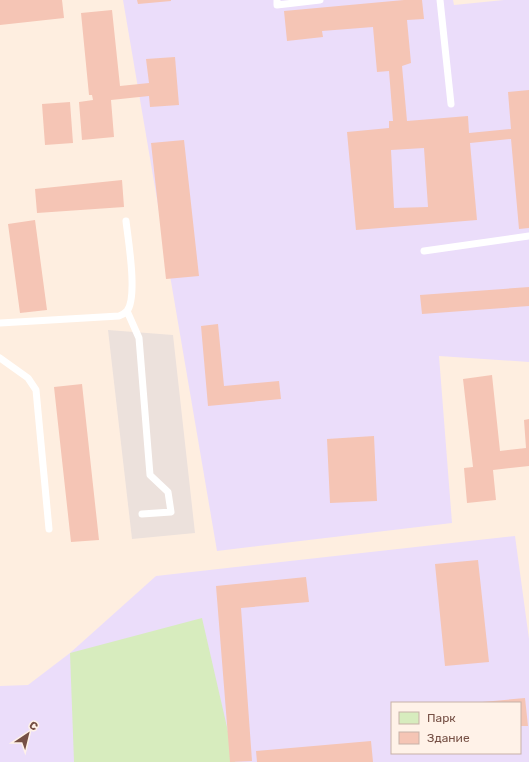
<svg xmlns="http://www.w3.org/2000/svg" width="529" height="762" viewBox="0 0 529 762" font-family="Rubik,sans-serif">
<rect width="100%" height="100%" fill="#feeee0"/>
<path fill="#ece1dc" d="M108,330L173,335L195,533L132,539Z"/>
<path fill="#ebddfa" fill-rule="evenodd" d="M123,0H453L454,5L504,0H529V362L439,356L452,523L217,551Z
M515,536L529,639V762H0V686L28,685L70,653L156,576ZM392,703H520V753H392Z"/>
<path fill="#d7ecbe" d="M202,618L235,762H74L70,653Z"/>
<path fill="#f5c5b5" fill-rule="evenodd" d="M0,0H62L64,18L0,25Z
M137,0H171V1L138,4Z
M404,0H422L424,19L407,20L411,63L402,66L407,121L468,116L469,133L511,129L508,92L529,90V228L519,229L511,139L470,143L477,220L356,230L347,132L389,128V121H393L389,71L377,72L373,27L322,31L323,37L287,41L284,11ZM424,148L428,207L394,208L391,150Z
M112,10L120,86L149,83L146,59L175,57L179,105L150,107L149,96L111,100L114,137L82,140L79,102L93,100L92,95H89L81,13Z
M70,102L73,143L45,145L42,104Z
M184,140L199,276L166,279L151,143Z
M122,180L124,207L37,213L35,189Z
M35,220L47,310L20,313L8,224Z
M529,287V306L422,314L420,295Z
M218,324L224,386L279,381L281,399L208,406L201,326Z
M492,375L500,451L526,448L524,420L529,419V466L493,470L496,500L467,503L464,468L473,467L463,379Z
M82,384L99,540L71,542L54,387Z
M374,436L377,501L330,503L327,439Z
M478,560L489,662L445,666L435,564Z
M306,577L309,602L241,608L252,761L230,762L216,586Z
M525,698L528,726H520V703H482V702Z
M371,741L373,762H257L256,751Z"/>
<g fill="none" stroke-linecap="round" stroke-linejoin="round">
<path stroke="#fff" stroke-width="7" d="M277,0V5L320,0
M440,0L451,104
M424,251L529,236
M127,311L139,338L150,475L168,492L171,512L142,514
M0,323L119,316C122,315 125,313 127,311C138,297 128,239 126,221
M0,358L28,378L36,390L49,529"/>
</g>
<rect x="391" y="702" width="130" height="52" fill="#fff2e8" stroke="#c8b1a7"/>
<rect x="399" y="712" width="20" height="12" fill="#d7ecbe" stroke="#c8b1a7"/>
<text x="427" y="722" font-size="12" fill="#765045">Парк</text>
<rect x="399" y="732" width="20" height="12" fill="#f5c5b5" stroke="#c8b1a7"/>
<text x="427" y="742" font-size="12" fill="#765045">Здание</text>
<g transform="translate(28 734) rotate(35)" stroke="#fff2e8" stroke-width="3" paint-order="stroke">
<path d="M0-3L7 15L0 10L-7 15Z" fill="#765045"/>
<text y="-6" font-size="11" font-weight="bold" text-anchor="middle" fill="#765045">С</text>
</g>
</svg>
